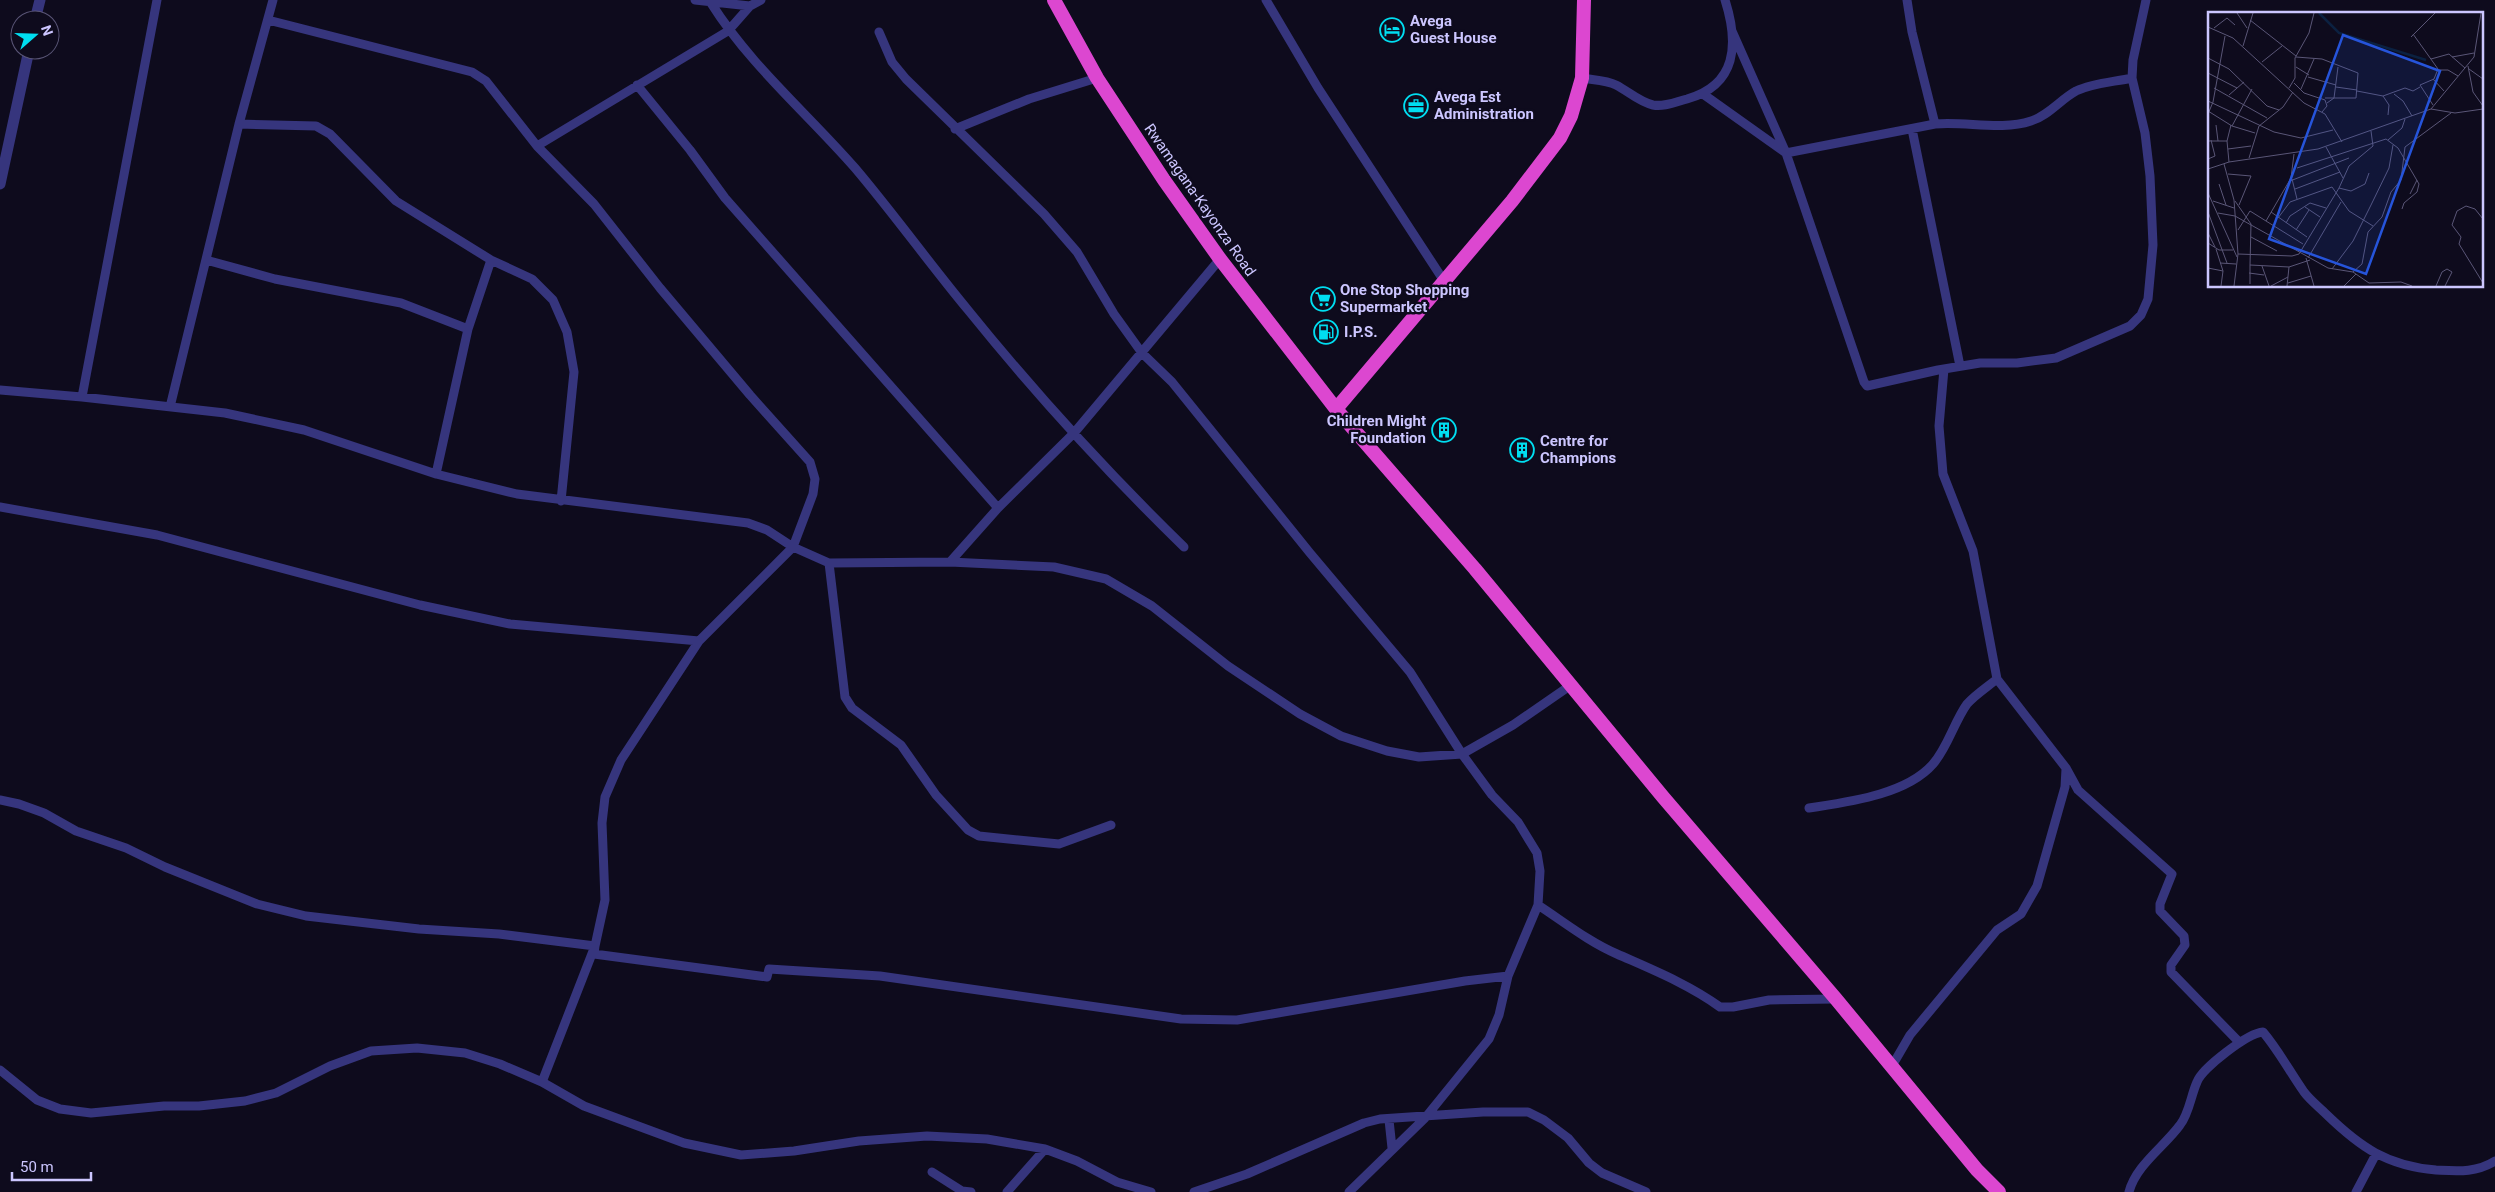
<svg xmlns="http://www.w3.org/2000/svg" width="2495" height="1192" viewBox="0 0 2495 1192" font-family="Roboto,sans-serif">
<rect width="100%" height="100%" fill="#0e0b1d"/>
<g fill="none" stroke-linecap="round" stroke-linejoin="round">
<path stroke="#36357d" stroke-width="9" d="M695,0L750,6L761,0
M1266,0L1318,88L1444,281
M1907,0L1912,32L1935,124
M711,3C750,65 807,113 855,168C894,214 929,263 968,310C1035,393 1107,472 1184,547
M268,20L472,72L486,81L537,146L594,204L660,288L750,395L810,462L815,479L813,494L793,547L699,641L621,760L605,797L602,823L605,900L595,946L542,1082
M1732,31L1786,153L1935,124C1966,121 2001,131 2031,121C2048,116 2061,99 2076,91C2093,83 2114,82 2132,78
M879,32L892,62L906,79L1044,214L1077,252L1114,314L1142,353L1172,382L1310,553L1410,672L1462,754L1492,795L1518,822L1537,853L1540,871L1538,905L1508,976L1499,1015L1489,1039L1425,1118L1349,1192
M1582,78C1592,80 1606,80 1616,85C1628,91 1639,102 1653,105C1664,107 1675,102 1687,99C1737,85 1739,44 1725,0
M637,85L690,150L725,198L998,508
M1703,94L1786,153L1864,382L1867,386L1938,370L1980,363H2017L2056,358L2130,326L2141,315L2148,299L2153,245L2150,176L2145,133L2132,78L2133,60L2146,0
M239,124L316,126L330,134L396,201L491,260L532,279L553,300L567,332L574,372L561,501
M955,129L1029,99L1097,78
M1912,129L1960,366
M537,146L728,31L750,6
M206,260L275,279L401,303L468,329
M1944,369L1939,426L1943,474L1973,551L1997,679L2066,768L2078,790L2172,874L2160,904V911L2184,936L2185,945L2171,965V972L2239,1042
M0,390L82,397L225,413L304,430L436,474L517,494L748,523L767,530L793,547L829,563L950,562L1054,567L1106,579L1152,606L1228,666L1300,714L1341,736L1387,751L1419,757L1462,754L1513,725L1571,685
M82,397L157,0
M170,407L239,124L273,0
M436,474L468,329L491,260
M0,507L157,535L420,605L510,624L699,641
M950,562L998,508L1074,433L1220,259
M829,563L845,697L852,708L901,745L936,795L968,830L979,836L1059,844L1111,825
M0,800L19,804L44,813L76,831L126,848L165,867L257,904L306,916L419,929L499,934L595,946L594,954L767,977L769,969L880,976L1181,1019L1237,1020L1465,981L1508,976
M1809,808C1847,802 1906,795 1933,764C1948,747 1954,722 1967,704C1975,695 1987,687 1997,679
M1538,905C1564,922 1589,942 1617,954C1653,970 1688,984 1720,1007H1733L1769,1000L1836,999
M1892,1066L1910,1035L1997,930L2021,914L2037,886L2065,787L2066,769
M0,1070L37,1100L60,1109L91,1113L164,1106H199L245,1101L276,1093L330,1066L371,1051L417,1048L465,1053L500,1064L542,1082L584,1106L684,1143L741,1155L794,1151L859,1141L927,1136L987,1139L1045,1149L1077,1161L1117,1182L1151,1192
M1389,1120L1392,1148
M932,1172L962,1191L971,1192
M1007,1192L1045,1149
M1194,1192L1247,1174L1364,1123L1380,1119L1483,1112H1528L1544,1120L1568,1138L1589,1163L1602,1173L1646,1192
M2129,1192C2136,1165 2164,1147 2180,1125C2189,1114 2191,1095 2197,1082C2202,1068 2248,1033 2263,1032C2279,1051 2290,1072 2304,1092C2310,1100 2319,1107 2326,1114C2360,1147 2387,1166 2436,1170C2457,1171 2476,1173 2495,1161
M2356,1192L2376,1154"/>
<path stroke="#36357d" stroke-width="11" d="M35,20L40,0
M0,184L29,50"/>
<path stroke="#dc47d0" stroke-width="14" d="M1054,0L1097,78L1164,180L1220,259L1336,409L1475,569L1663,797L1836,999L1977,1170L1999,1192
M1336,409L1512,201L1560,138L1571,116L1582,78L1584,0"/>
</g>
<defs>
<g id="hotel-ring" transform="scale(1.25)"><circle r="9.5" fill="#0e0b1d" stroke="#00def1" stroke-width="1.5"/><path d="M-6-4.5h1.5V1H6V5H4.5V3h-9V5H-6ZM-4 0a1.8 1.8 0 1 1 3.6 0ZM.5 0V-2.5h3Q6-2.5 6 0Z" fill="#00def1"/></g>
<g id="office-ring" transform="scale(1.25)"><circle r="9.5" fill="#0e0b1d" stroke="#00def1" stroke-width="1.5"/><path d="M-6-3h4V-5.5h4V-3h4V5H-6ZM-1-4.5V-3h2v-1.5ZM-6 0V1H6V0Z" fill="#00def1"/></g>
<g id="supermarket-ring" transform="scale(1.25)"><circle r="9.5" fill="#0e0b1d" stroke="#00def1" stroke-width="1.5"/><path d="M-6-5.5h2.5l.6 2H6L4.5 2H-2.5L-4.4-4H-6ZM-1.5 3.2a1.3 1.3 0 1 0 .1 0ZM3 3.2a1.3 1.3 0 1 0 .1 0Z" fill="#00def1"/></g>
<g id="fuel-ring" transform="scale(1.25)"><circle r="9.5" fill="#0e0b1d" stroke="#00def1" stroke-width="1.5"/><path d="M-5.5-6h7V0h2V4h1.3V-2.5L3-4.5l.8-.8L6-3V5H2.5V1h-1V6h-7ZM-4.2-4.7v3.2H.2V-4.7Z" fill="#00def1"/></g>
<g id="building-ring" transform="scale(1.25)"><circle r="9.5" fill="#0e0b1d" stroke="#00def1" stroke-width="1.5"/><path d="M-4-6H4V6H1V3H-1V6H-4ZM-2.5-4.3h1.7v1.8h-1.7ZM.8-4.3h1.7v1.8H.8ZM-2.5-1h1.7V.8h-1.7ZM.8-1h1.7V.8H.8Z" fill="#00def1"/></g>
</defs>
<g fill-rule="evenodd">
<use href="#hotel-ring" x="1392" y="30"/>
<use href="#office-ring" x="1416" y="106"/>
<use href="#supermarket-ring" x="1323" y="299"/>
<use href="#fuel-ring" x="1326" y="332"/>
<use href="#building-ring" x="1444" y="430"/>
<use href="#building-ring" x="1522" y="450"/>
</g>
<g text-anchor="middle" stroke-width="5" stroke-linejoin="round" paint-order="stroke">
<g font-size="15" font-weight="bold" fill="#ccc6ff" stroke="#0e0b1d" text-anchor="start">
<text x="1410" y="26">Avega<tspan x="1410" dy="17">Guest House</tspan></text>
<text x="1434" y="102">Avega Est<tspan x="1434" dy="17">Administration</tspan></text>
<text x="1340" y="295">One Stop Shopping<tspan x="1340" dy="17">Supermarket</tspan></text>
<text x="1344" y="337">I.P.S.</text>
<text x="1426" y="426" text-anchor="end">Children Might<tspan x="1426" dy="17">Foundation</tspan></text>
<text x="1540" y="446">Centre for<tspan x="1540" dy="17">Champions</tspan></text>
</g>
<g font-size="15" fill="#ccc6ff" stroke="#0e0b1d">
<text transform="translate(1200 200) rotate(55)" y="5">Rwamagana-Kayonza Road</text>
</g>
</g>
<g transform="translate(2208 12)">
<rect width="275" height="275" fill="#0e0b1d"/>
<path fill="none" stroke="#0b2141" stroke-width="2.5" d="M111,1L131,21L218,48"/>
<path fill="none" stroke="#5a5677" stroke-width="1" d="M29,1L39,16M42,8L88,44M0,15L25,26L96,91L117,102L134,130M6,16L19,6L27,13M205,22L230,57L226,67L212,73L225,93M203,25L227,1M35,34L45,1M88,45L114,47L150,61L148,86H126L119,91M244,45L266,41M0,46L21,57L59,94L71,98M223,47L241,42L257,56M54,50L74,34M260,54L265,80L275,94M88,55L101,63M261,57L275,67M230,58H240L250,64M0,61L29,76M100,65L128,73M225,67L236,79M86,71L96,81L117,88L119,94L114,100M128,75L149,78M6,76L59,106M81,76L87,66V46L101,21L106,1M93,77L106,47M149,79L175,84L197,76L205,79L212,75M186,82L195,89L204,104M21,83L36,70M175,84L181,93L180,103M117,86H126L130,55M0,89L66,120L93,126L125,118M223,97L247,101L275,97M0,99L24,114L47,121M0,102L5,90L17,24M8,113L10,129M24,114L44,77M180,128L194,116L197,107M0,129H19M118,135L135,166M20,137L43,134M41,146L51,114L75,95L85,80M0,147L7,144L3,128M21,150L19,129L23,113M16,152L26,188L30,242L26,274M89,156L178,127L190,136L211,172L209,180L196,191L194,197M0,157L21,150L110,137L223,97L266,45L273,1M20,162L43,164L31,193M84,167L89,187M82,169L141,146M11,172L18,193M131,176L143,179L157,172L161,161M87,177L132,160M0,181L29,245M202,182L209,168M5,189L26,196M27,189L43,212L42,253L81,255L102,248M97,195L112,205M0,200L19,251M63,200L99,225M10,201L27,204L120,256L145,260L161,271L193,270L204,274M70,206L82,190L124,175L141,199L165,214M275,207L267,197L258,194L249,199L244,213L253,225L251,232L275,271M58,209L95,232M78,211L82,204L102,191L118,196M30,218L42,199L58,209L83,166L86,142M88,218L101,198M0,221L7,235M43,225L69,239M0,231L11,238H25M8,237L15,259L13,274M30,242L84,244L91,242L131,176L141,154L165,134L163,119M98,246L106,274M100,246L133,190M12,251L28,252M42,253V272M54,254L61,274M0,256L15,259M124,257L145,229L163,193L181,156L185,133M145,260L154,252L160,220L174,205L183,180L193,168L197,135L243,101M41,261L56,263M80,271L103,264M63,274L80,265M79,274L81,255M136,274L148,262M228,274L234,260L239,257L244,260L237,274"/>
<path fill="#2654da" fill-opacity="0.15" stroke="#2654da" stroke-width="2.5" d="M135,23L232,59L158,262L61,227Z"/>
<rect width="275" height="275" fill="none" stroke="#ccc6ff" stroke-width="2.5"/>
</g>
<g transform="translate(35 35) rotate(70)"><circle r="24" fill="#0e0b1d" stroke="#5a5677"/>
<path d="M0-4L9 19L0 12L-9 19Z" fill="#00def1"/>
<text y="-8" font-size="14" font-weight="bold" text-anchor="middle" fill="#ccc6ff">N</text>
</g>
<path d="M12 1172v8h79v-8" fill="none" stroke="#ccc6ff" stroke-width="2.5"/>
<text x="20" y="1172" font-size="15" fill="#ccc6ff" stroke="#0e0b1d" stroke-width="4" paint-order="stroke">50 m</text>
</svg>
